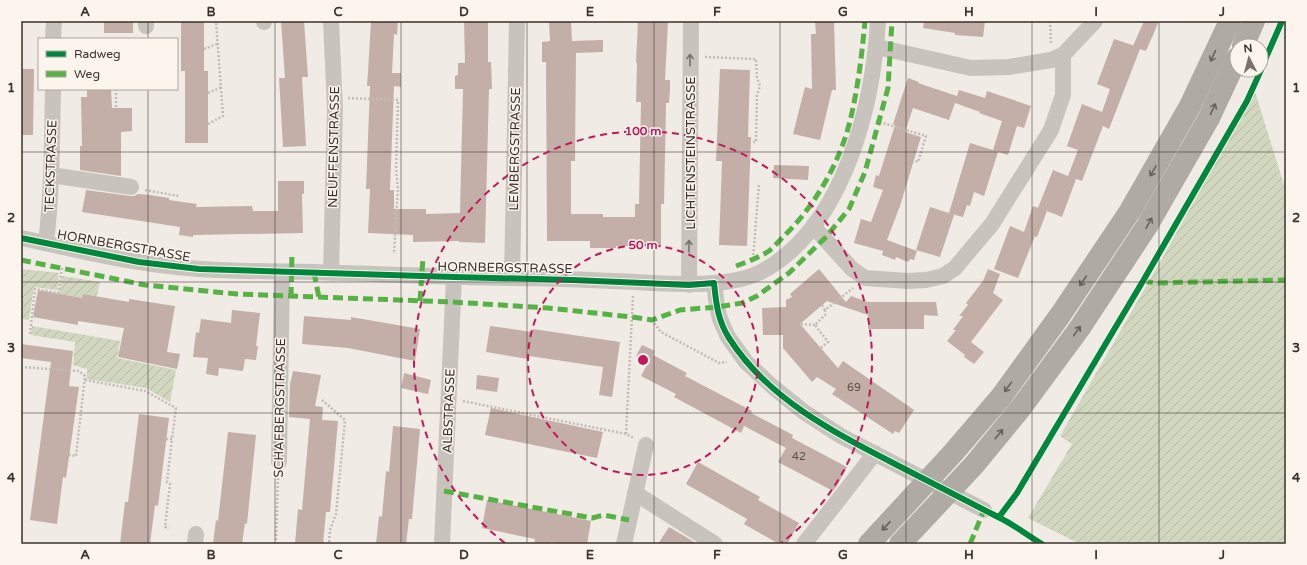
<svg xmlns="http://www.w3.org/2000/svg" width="1307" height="565" viewBox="0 0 1307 565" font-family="'Varela Round',sans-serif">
<defs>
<pattern id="garden-furrows" width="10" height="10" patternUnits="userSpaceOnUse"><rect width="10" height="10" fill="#d1d6bf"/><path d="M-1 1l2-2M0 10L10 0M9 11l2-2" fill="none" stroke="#b4b8a4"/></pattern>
</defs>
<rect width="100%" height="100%" fill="#f0ebe5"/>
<path fill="url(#garden-furrows)" d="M1255,92L1286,191V544H1080L1028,518L1072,444L1060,436L1159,264Z
M21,269L59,273L57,290L34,287L29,320L21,319Z
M62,276L100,282L97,296L83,294L82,298L59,294Z
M32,326L120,341L117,358L176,370L170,402L146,388L87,379V369L73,365L75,342L31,335Z"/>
<path fill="#c3afa7" d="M104,21H133V33H104Z
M181,21H204V71H208V143H185V71H181Z
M281,21H304L308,77H302L306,146L283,147L279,78H285Z
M371,21H398L397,35L394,34L392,73H401V87L394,86L390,190H394V209H426V214L460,213L463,89H455V76L458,75V63H465L464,21H488V62H491L492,89H489L485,243L459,242V241L413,242V235L368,233L370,189H366L370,86H367L368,72Z
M549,21H571L572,41L603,40V52L576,53L575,161H571V214H603V217H635V204H639L641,102H636L637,63L636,62L638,21H668L665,80H670V90L669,103H666L664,204H661V247L616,246V248H590V241H547L546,62H542V42L550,41Z
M815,21H834L836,90H832L820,140L793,134L805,87L812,89L811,34H816Z
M924,21H985L983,37L955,35V33L923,28Z
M1144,21H1159L1146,51L1140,49L1109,129L1103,126L1082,181L1068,176L1076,179L1062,217L1047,211L1037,237L1035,236L1018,278L994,269L1010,226L1024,232L1033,206L1041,209L1038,208L1053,170L1068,176L1078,150L1067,146L1082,104L1102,112L1110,89L1097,84L1114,39L1135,46H1133Z
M21,69H34L33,135H21Z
M720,69L750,70L748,137H751L747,246L719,245L722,161H716Z
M908,78L919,82L918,83L957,96L959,90L985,98L987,91L1031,106L1024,128L1017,126L1008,155L998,152L984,196L974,192L970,206L967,205L963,217L952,214L954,215L940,257L916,250L930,207L949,213L970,143L993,150L1002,121L979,113L980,112L955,103L956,100L949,120L913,108L905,132L921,137L900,206L887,240L917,251L914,260L910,259L908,262L896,257L895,260L882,255L883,251L854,243L861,219L871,222L883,190L873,187L876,175L879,176L895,125L893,124Z
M87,89H111L112,108H132V131L121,132V176L80,170V146H82L81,97H87Z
M774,165L809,166L808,180L773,178Z
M278,181H304V194H302L303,233L193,235V237L179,235L180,227L82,212L86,190L130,196H134L138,194L150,195L169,198V200L197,204L196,207L252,206L253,211H278Z
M819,269L846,302L851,296L868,302H936L938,316L924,315V329H868V315L827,301L800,324L838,368L843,361L914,410L899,433L895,431L893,434L832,394L836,389L817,377L812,382L783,348V335H763L762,308L786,307V300L792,297L790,294Z
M988,269L1000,274L993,293L1003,300L971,342L984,352L974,364L964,357L965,355L947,341L956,330H953L963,316H959L968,305L966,303L983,281Z
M38,290L82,298L83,294L129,302V299L175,306L167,352L180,354L177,369L118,357L124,328L78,321V325L33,317Z
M232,310L260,313L256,346H258L256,360L245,359L243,371L219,368L218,376L206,374L208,358L193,357L196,332L199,333L201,319L231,323Z
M304,316L351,320V317L420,329L415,361L348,348L302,344Z
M490,326L532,332L533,329L620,342L612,397L599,395L603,367L529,356L528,359L486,352Z
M21,344L73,351L69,386L79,387L66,478L63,477L57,524L30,520L51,362L21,358Z
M642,345L655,351L652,357L653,355L687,373L685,376L752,411L751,413L793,435L792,438L847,467L837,486L833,491L778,462L786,448L744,426L741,433L674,397L676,394L641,376L648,363L636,356Z
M293,371L321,375L315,406L323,407L322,420L338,421L330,512H326L323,544H295L298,509L302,510L310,419L289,417L290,384Z
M404,373L431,380L428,394L401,388Z
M477,375L499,378L497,392L476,389Z
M491,408L603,432L597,458L485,435Z
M139,414L169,418L158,506L155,505L150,544H120L125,502H128Z
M393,426L420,429L412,519H409L406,544H376L379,516L382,517L386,471L389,472Z
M228,432L256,435L247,524L245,523L242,544H213L216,520L218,521Z
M698,462L760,497L758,500L799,523L787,544H779L744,524L747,519L686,484Z
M487,500L591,521L587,544H560L550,542L549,544H534L535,539L482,528Z
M669,527L686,537L697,544H658Z"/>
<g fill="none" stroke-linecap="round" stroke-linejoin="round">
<path stroke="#c2bbb6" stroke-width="2.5" stroke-dasharray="2 2" stroke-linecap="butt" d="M1050,21L1051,44
M204,49L217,44
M705,57L756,59L757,78L760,86L757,95L756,142H752
M116,89V108
M208,93L222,87
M348,98L398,100L396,169L398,188L394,254
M876,121L926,136L918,162L914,160
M208,124L223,116L216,21
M145,190L178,196
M753,259L759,184
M633,296L626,434L634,438
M822,305L825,310
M652,320L661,332L719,363L727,362
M801,324L815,325
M30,334L35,289L58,293L62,268
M821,348L828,342L815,325L825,315V310L853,288
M21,367L79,371L85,376L76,456L69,455
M85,380L145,391L176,408L172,439
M322,400L345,420L336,514L330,530L329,544
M463,401L626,434
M166,439H172L167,482L170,484L165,527L169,528
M276,544L278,476"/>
<path stroke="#c9c3be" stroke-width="16" d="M264,22V21
M146,26V21
M53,39L54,21
M877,47L971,68L1009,67L1051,60L1063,55L1095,21
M51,175L131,187
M813,226L852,269L865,278L908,281L926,280L943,276L955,268L992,224L1051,130L1063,95V55
M21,238C69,248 120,261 169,266C217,272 266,271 314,272C380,274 445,277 511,278C553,278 594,280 636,282C661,283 687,286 713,283C732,282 752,278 768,268C845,221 873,105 878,21
M46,243C52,192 52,140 53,89
M331,273L335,109L331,21
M512,278L517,21
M714,283L717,307L720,319L728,337L746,362L773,387L804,412L841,436L984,510
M689,285L691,21
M279,462L282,272
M635,493L715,544
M195,544L196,534
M442,544L454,277
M624,544L646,445
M804,544L875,453"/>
<path stroke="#afaaa4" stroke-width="22" d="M1243,46L1254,21
M869,544L953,453L1001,397L1061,314L1130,211L1190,106L1230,21
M900,544L974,465L1020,409L1079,329L1147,226L1209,118L1237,58"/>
<path stroke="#57b246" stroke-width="5" stroke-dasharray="10 5" stroke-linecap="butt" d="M21,260L145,285L237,294L452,302L548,308L632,317L652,320L680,310L717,307L742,303L757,296L789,273L825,238L849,209L865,172L888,88L892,21
M736,266C747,262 758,258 769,251C774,247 779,241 784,236C815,206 840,162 850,121C858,88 862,54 865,21
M314,272L319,298
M1143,281L1155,283L1286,280
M291,297L292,253
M420,301L423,257
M444,491L592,518L604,515L629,520
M970,544L984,510L987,512"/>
<g stroke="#fbf5ee" stroke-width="8">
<path id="cycleway" d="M1261,69L1282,21
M21,238L139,262L199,269L454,277L573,280L689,285L714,283C716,303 718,321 729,338C767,398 833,432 893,463C928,481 963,499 998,517C1013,524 1027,535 1042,544
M999,517L1017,493L1143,281L1247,101L1261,70"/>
</g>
<use href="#cycleway" stroke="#00873e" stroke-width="6"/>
</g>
<defs><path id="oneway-shaft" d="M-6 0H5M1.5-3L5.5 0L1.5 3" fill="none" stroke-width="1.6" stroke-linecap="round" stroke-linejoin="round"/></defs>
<g stroke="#69615b">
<use href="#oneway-shaft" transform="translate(1213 56) rotate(115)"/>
<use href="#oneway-shaft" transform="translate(1213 109) rotate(-65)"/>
<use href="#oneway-shaft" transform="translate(1153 171) rotate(120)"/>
<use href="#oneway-shaft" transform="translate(1149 223) rotate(-60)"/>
<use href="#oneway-shaft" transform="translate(1083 281) rotate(124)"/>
<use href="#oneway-shaft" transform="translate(1077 331) rotate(-54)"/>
<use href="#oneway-shaft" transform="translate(1008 387) rotate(126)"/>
<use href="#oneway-shaft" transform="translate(999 434) rotate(-51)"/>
<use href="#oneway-shaft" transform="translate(886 526) rotate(133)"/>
</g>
<g stroke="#7b726d">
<use href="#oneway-shaft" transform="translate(690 60) rotate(-90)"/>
<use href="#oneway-shaft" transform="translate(689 246) rotate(-90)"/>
</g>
<path fill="none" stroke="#3b302b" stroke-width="1" stroke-opacity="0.55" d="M148,21V39M275,21V544M401,21V544M527,21V544M654,21V544M780,21V544M906,21V544M1032,21V544M1159,21V544M148,89V544M21,152H1286M21,282H1286M21,413H1286"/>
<g fill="none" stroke="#c2185b" stroke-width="2" stroke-dasharray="7 5">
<circle cx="643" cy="360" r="115"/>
<path d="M505 543A229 229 0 1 1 781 543"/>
</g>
<g text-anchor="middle" stroke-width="3" stroke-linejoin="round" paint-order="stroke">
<g font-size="11" fill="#5d504a">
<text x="854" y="391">69</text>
<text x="799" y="460">42</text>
</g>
<g font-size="13" fill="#3b302b" stroke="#fbf5ee">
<text transform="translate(333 147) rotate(-89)" y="5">NEUFFENSTRASSE</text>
<text transform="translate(514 149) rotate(-89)" y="5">LEMBERGSTRASSE</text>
<text transform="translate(690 153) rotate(-90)" y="5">LICHTENSTEINSTRASSE</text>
<text transform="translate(50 166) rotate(-88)" y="5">TECKSTRASSE</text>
<text transform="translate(124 245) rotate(10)" y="5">HORNBERGSTRASSE</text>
<text transform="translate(505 267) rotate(1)" y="5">HORNBERGSTRASSE</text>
<text transform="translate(279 408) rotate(-89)" y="5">SCHAFBERGSTRASSE</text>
<text transform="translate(448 411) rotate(-88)" y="5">ALBSTRASSE</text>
</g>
</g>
<circle cx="643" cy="360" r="6" fill="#c2185b" stroke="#fbf5ee" stroke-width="2"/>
<g font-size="12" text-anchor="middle" font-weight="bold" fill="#c2185b" stroke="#fbf5ee" stroke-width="3" stroke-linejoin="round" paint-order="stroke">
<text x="643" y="135">100 m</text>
<text x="643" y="249">50 m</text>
</g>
<rect width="1307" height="565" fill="none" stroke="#fbf5ee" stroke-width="44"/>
<rect x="38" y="38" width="140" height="52" fill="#fbf5ee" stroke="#aea6a0"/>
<rect x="46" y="51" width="20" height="6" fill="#00873e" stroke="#aea6a0"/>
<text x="74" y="58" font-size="12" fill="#3b302b">Radweg</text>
<rect x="46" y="71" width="20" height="6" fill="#57b246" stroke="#aea6a0"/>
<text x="74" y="78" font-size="12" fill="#3b302b">Weg</text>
<g transform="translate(1249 58) rotate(354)"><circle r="19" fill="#fbf5ee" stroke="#aea6a0"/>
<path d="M0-3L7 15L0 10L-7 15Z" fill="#7a716c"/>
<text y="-6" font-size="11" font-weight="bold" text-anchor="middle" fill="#3b302b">N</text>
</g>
<rect x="22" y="22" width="1263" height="521" fill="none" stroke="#3b302b" stroke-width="1.5"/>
<g font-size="13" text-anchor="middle" font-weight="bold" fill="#3b302b">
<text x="85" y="16">A</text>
<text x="211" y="16">B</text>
<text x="338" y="16">C</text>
<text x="464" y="16">D</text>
<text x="590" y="16">E</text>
<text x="717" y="16">F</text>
<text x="843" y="16">G</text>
<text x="969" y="16">H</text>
<text x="1096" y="16">I</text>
<text x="1222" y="16">J</text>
<text x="11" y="92">1</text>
<text x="1296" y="92">1</text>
<text x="11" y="222">2</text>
<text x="1296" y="222">2</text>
<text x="11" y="352">3</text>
<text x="1296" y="352">3</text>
<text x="11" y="482">4</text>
<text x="1296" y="482">4</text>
<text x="85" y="559">A</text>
<text x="211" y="559">B</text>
<text x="338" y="559">C</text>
<text x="464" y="559">D</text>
<text x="590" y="559">E</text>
<text x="717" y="559">F</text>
<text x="843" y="559">G</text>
<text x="969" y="559">H</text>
<text x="1096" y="559">I</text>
<text x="1222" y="559">J</text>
</g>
</svg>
